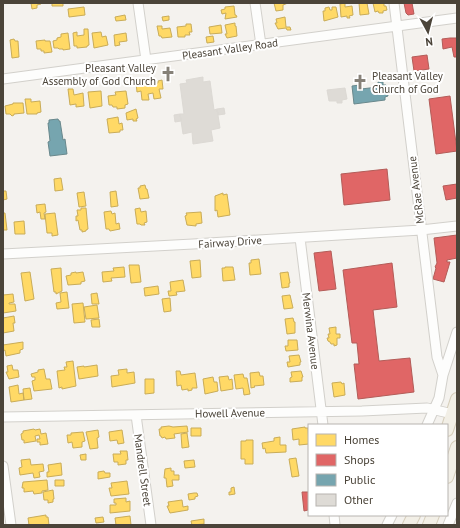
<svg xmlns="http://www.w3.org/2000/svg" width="460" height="528" viewBox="0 0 460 528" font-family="'PT Sans',sans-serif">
<rect width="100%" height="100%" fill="#f4f2ee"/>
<path fill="#ffd966" stroke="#c9ac58" d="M31,3H41V4L37,5V8L32,9Z
M52,3H63V6H52Z
M274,3H288L283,5V10L276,11Z
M345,3V7L352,6L353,15L349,16L350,18H347V16L341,17L340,4Z
M359,3H367L369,14L360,15Z
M373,3H384V6H386L387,10L383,11V13H379L378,11L375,12Z
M234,6L235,15H236L237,17L225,19L226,13L222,14L221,10L225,9V7Z
M84,7L85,15L69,17L68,9Z
M329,7L330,10H332V7H336L338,17L324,21L323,11H325V8Z
M125,15L126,20L116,21L115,17Z
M169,16V20L163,21L162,17Z
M285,17L286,27H290L291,30H287L286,28L278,29L275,23H277L276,19Z
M235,23V26H236L237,36L227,38L225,34H227L225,25Z
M186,24H191L192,32H189L190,35H185V37H178L177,27L186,26Z
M221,25L222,33L210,34L209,27Z
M157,26H162V29L170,28L172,37L162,38L161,36H159Z
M84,29H88L89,45L87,46V47L77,48V46H74L73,33L77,32V36L84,35Z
M101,32L102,37L106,36L108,45L94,48L92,33Z
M68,33L70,49L63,50V49H59L58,48H54L53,41L57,40V38L61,37V34Z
M126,33L127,41L119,42L120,45L115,46L114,35Z
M213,36L214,42L207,43L206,37Z
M14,39L15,41H18L19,57L12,58L10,40Z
M45,40V41H50L52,52L44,53V51H41V49H37L36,41Z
M162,80L163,89H159L161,98L154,99L153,93L148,94L149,100H142L141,91L137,92L136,83H141V85L147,83V84L152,83H158V81Z
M68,89H73L74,95L83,93L84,106L76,107V104L70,105Z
M101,91L102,106L90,108L88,92Z
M126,91L128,104L125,105V108L117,109V107H113L112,105H109L108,96L116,95L115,92Z
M25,99H31V102L40,101L41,112L37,113V114H27Z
M13,103H23L24,113L14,114V115L12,116L10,114H6L5,106L13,104Z
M136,109L138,118L136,119L137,121H133V119L127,120L126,113Z
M118,117L119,124L122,123L123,130H120V132L109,133L107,119Z
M61,178L63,190L55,191L54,179Z
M145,185L146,189H147L149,198L140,199L138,188H140V186Z
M3,191H6L7,199L3,200Z
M116,191L118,206L111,207L110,192Z
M84,192L86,206L79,207L77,193Z
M223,193V195L227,194L230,215L218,217L217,210L215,211V196Z
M45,204L46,212L44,213L45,219H41L40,212L37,213L36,205Z
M81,208H86L88,229L86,230V231L82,232V230H80L78,220L76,221V216H78L77,210H81Z
M140,208L141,212L146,211L147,222L144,223L145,225H141L140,224H137L135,209Z
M111,211L112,214L115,213L116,224L119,223L120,229L110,231L109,229H106L104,212Z
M201,212L202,223L196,224V226L187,225L185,216L187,215L186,213Z
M3,213H5L7,230H3Z
M55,213L58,235L52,236V233H47L45,214Z
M24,221L25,234H15L14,222Z
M259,259L261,274L250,275L249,263H251V260Z
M200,260L201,277L192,278L190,261Z
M129,265H139L141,282L131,283Z
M124,267L125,277L111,278L112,281L103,282L102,272L114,271L113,268Z
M225,267H233L235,280L223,281L222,268H225Z
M61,268L62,291L56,294V292H54L51,269Z
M30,272L34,299L25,301L21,273Z
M76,272V273L83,272L85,281L81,282V284L68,285L66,276L71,275V273Z
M288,272L290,283H289V287L282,288L280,273Z
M183,280L185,291L176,292L177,295L169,296L168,291H171L170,282Z
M158,286L159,294L145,296L144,288Z
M67,292L69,308L57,309L56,303L61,302L60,293Z
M97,293L99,304H92L91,294Z
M13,294L14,302L9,303V304H15L16,311L3,313V295Z
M290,295L293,308L284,309L282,296Z
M170,298L171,311L164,312L162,299Z
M83,303L85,322L74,323L72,304Z
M97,305L99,318L86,319L84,307Z
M14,316L15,323H13L14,331L3,333V318Z
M293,318L294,322H295V333L287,334L285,319Z
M99,319L100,327H92L91,320Z
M336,327V334H340V338H337V345L334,346V344H331L330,342L328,341L327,338H329L328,334H330L329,328Z
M288,340H297L298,350L286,351L285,346H288Z
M23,342V349L20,350V353L6,356L5,350L3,351V345Z
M299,355L301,362H300V365L288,367L287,362H290L289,356Z
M73,361L76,386L62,389V387L59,388L57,371L65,370L64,367H67L66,362Z
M12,365L13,370H18L19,377L9,379L6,372H8L7,366Z
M97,365L98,376L79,379L77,367L84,366V367Z
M44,369L46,379H50L52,389L34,391L32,381L35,380V377H32L31,374L38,372V370Z
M127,369V373L134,372L135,383L112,387L111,376L119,375L118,370Z
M176,371H180L181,375L195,373L197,388H192V390L188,391V389L182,390L181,385L177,386Z
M301,371L303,377H302V381L290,382V378L292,377L291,372Z
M259,372L260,376H263L264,385L254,386L255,387L251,388L250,373Z
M243,374L244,378H247L250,394L244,395L243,388L236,389L234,375Z
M228,376L229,380L232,379L233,389L221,391L219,377Z
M213,377L214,382H217L218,391L205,394L203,379Z
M145,379H154V393L145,394Z
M341,382L342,384L344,383L345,395L334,397L332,383Z
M18,385L19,394L23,393L24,400L11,402L9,387Z
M30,388L32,399L24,400L23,389Z
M169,426L173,427L187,426L188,432L174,434L175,438L166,439L165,437L162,438L161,436H160L159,429H161V427Z
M305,427V428H308L309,444L299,445V439L293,440L292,429Z
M191,428H201V436H191Z
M34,429L35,430L40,429L41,434L46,433L48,444L40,445V442H37V439H40L39,435L35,436L36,441L24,443V440H22L21,434L23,433V431Z
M98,430L99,437L97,438L98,448L90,449L86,432Z
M122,430L124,443L118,444L117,440L110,441L109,432Z
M83,432L85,441L82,442V447L73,448L72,442L68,443L67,435H71V433Z
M187,433L189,447L182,448L181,434Z
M280,437V445H286V452L266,453L265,448L263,449L262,443L274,441V438Z
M246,440H253V464H245V459H241V441H246Z
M120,451H127L128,460H126V464L118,465V462H114L113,454H121Z
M86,454V460H81L80,455Z
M296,458L299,476L292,477L289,459Z
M30,459L31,465L43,464L44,471L39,472L40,477L34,478L33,473L20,475L19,468L22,467L21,460Z
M194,460L195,467L185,468L184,461Z
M61,463L62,475L47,477V472H49L48,465Z
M171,468V471H174V475H179V480H172L173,486L167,487L166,478H164L165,469Z
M104,471L105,473H110V477L98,479V472Z
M47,480L48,490L42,491V493L34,494L33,491L24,492V488H22L23,482Z
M55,480H64V486H55Z
M127,481L129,494L111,496L109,488H112L111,483Z
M234,487L235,494L229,495V492H231V488Z
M53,490L54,499H53V502L48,503V500H44L43,492Z
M194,493H197L198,496L195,497V499L189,500L188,494Z
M126,498V502L130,501V511L110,513V505H116V503H114V499Z
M182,500L183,507L188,506V510L170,513L167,506H169L168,502Z
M46,515V517H48L49,525H29L28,518Z
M130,516L131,525H116L115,518Z
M103,517L104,522L96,523L95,518Z
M204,519V524L192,525L191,521Z"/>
<path fill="#e06666" stroke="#b35c58" d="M404,3H412L414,14L408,15L406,13Z
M450,38H457V57H454L452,47L443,49L442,39Z
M427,55L429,69L414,71L412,57Z
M450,96L457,151L436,154L429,99Z
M387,169L390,200L344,205L341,174Z
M457,184V198L446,200L443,186Z
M457,235V258L447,260V262H450L444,282L433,279L436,268L435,267L437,263L434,238Z
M331,251L336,289L319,291L314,253Z
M392,263L397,307L373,310L379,361L410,358L414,392L358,399L354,364H359L357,343H352L343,270Z
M302,492H309L308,510L304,511Z"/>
<path fill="#76a5af" stroke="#69888c" d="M378,82H383V85H386L388,96L385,97V100L354,104L352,86L360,85L361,89L378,87Z
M58,119L59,121H60L63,140L65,139L67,154L50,156L48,142L50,141L48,123H49V120Z"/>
<path fill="#dedbd6" stroke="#dcd9d4" d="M203,77V82L210,81L214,110L217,109L220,128L211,130L213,141L193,144L192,132L183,134L180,114H184L180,84L187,83L186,80Z
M345,88L347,99L342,100V103H337V101H329L327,90Z
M224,108L225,114L218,115L217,109Z
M180,114L181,121L175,122L174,115Z"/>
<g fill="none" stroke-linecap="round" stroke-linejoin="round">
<g stroke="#d2d0cb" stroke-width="11">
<path id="minor" d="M138,3L146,60
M255,3L261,45
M394,3L437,357L443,375
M3,79L457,18
M300,238L323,425
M3,254L193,244L421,230L457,226
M136,415L151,525
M3,417L362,411L427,408L457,415
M427,425L439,398L443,375L457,332
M3,466L11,525
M334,515L335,525
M387,525L392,515
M448,525L457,503"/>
</g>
<g stroke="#d6cebb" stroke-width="14">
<path id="major" d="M447,430L457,399
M447,477L457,447
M409,525L414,515
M429,525L433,515"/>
</g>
<use href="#minor" stroke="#fdfdfc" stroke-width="9"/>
<use href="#major" stroke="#f2efe6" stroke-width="12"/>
</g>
<defs>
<g id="church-bare" transform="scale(1.2)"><path d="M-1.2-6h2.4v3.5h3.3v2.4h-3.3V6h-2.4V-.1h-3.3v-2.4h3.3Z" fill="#868178" stroke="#fff" stroke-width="2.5" paint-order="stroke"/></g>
</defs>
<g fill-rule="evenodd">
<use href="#church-bare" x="168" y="74"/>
<use href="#church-bare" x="360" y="82"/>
</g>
<g text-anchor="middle" stroke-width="4" stroke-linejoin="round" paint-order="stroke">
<g font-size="11" fill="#4b4439" stroke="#fff">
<text transform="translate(230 49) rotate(-8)" y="4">Pleasant Valley Road</text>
<text transform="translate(416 190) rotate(-97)" y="4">McRae Avenue</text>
<text transform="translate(230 242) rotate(-4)" y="4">Fairway Drive</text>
<text transform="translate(311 331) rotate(83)" y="4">Merwina Avenue</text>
<text transform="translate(230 413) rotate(-1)" y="4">Howell Avenue</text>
<text transform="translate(143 470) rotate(82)" y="4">Mandrell Street</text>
</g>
<g font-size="11" fill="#4b4439" stroke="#fff" text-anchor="end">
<text x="156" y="72">Pleasant Valley<tspan x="156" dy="13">Assembly of God Church</tspan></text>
<text x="372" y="80" text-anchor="start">Pleasant Valley<tspan x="372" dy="13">Church of God</tspan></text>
</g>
</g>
<rect width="460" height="528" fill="none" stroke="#4b4439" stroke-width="8"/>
<rect x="308" y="424" width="140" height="92" fill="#ffffff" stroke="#b7b4b0"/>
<rect x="316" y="434" width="20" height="12" fill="#ffd966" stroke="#b7b4b0"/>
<text x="344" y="444" font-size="12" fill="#4b4439">Homes</text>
<rect x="316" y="454" width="20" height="12" fill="#e06666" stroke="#b7b4b0"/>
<text x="344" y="464" font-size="12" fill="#4b4439">Shops</text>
<rect x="316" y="474" width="20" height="12" fill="#76a5af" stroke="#b7b4b0"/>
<text x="344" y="484" font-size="12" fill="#4b4439">Public</text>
<rect x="316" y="494" width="20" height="12" fill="#dedbd6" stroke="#b7b4b0"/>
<text x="344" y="504" font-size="12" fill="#4b4439">Other</text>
<g transform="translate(428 32) rotate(173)" stroke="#ffffff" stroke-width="3" paint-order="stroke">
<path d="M0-3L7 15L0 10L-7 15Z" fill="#4b4439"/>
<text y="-6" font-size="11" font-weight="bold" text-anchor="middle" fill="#4b4439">N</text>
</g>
</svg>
